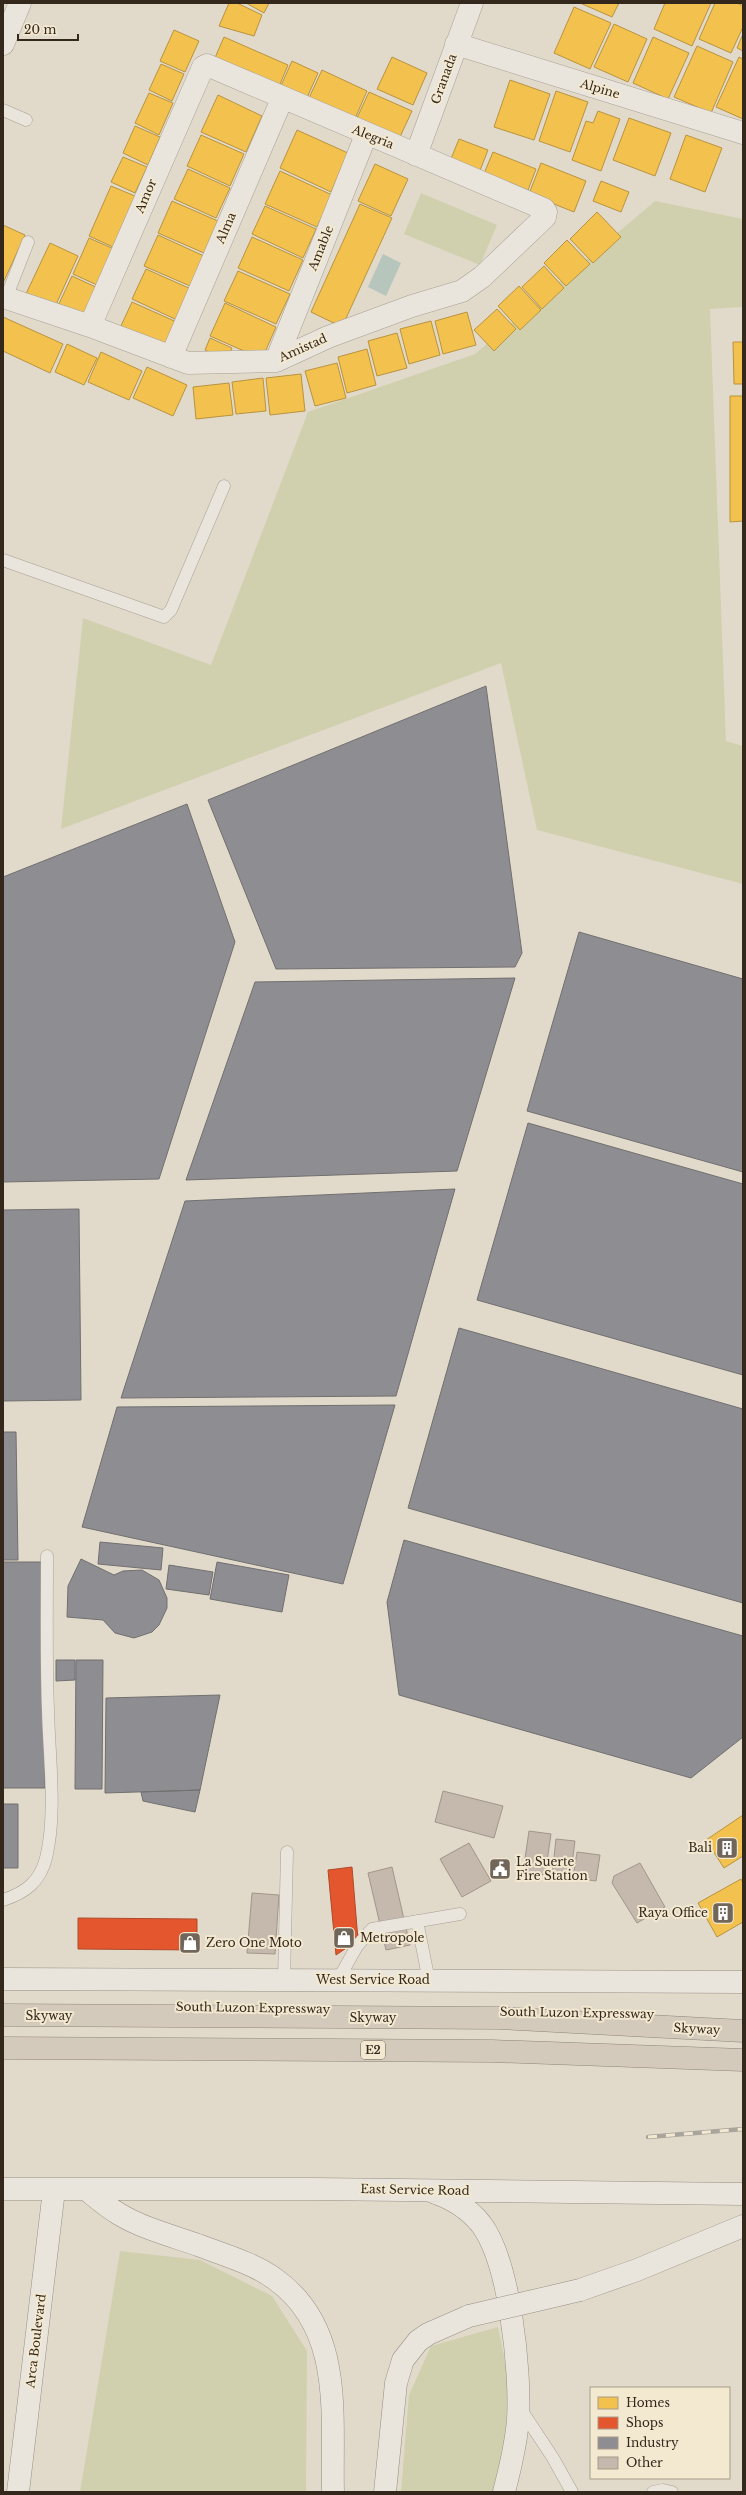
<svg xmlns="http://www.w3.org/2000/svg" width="746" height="2495" viewBox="0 0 746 2495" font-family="'Libre Baskerville',serif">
<rect width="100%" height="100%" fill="#e1dacb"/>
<path fill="#d0d0ae" d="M421,193L497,225L480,265L404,234Z
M655,201L743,219V307L710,309L726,741L743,746V884L537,830L501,663L61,829L83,618L211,665L308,412L475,354Z
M120,2251L200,2260L272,2296L307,2351L306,2492H80Z
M498,2327L509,2381L503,2466L495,2492H401L409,2395L431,2346Z"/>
<path fill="#b6c6bc" d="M383,254L401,263L386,296L368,287Z"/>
<path fill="#f2c14e" stroke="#b9933f" d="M229,3H237L262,15L254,36L219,26Z
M246,3H269L264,13Z
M580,3H619L612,17Z
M665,3H711L692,46L654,29Z
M715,3H737L743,6V27L731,53L699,39Z
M574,7L611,23L590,69L554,53Z
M614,24L647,39L628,82L594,67Z
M174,30L199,41L185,72L160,61Z
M743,34V51L737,48Z
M224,37L288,65L278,89L214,60Z
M653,37L689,53L668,99L633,83Z
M697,46L733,62L711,113L674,97Z
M392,57L427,73L413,105L377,89Z
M739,57L743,59V119L716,107Z
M292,61L318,73L306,100L280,88Z
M161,64L184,74L172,101L149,90Z
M322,70L367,91L354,121L308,100Z
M510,80L550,94L534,140L494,127Z
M556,91L588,102L570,152L539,141Z
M369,92L412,111L399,139L356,120Z
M149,93L173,103L159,135L135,123Z
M218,95L262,116L246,152L201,132Z
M598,111L620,119L601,171L572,160L586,121L593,123Z
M629,118L671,133L655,176L613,160Z
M135,126L160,137L148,165L123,153Z
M297,130L348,153L331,192L280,168Z
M201,135L244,154L230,186L187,166Z
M686,135L722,148L705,192L670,179Z
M459,139L488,150L479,173L450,161Z
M493,152L536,169L527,193L483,176Z
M123,157L147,167L135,193L111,182Z
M541,163L586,181L574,212L529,194Z
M375,164L408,179L391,216L358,201Z
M188,169L230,188L216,218L174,199Z
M280,171L332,195L317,227L265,204Z
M601,181L629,192L621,212L593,201Z
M111,186L135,196L113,247L89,236Z
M172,201L218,221L204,253L158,233Z
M360,204L392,218L342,327L311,312Z
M265,206L316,229L303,258L252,234Z
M597,212L621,237L593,263L570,239Z
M3,225L25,235L3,283Z
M158,235L204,256L190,286L144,266Z
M252,237L303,260L289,291L238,268Z
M89,238L114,249L97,285L73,274Z
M567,240L590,264L566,286L544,263Z
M50,243L78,256L54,309L25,296Z
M544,266L564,288L542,309L522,287Z
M146,269L191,289L177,320L132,299Z
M238,271L290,294L276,324L224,301Z
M72,276L100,289L85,323L56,310Z
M519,286L541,310L520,330L498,306Z
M132,302L181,324L169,350L120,328Z
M225,303L276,327L262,359L210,336Z
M497,309L516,329L494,351L474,330Z
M467,312L476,345L443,354L435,321Z
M3,317L63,344L50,373L3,351Z
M431,321L440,355L409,364L400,329Z
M397,333L407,368L377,376L368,341Z
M210,338L232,348L227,360L205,350Z
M733,342H743V384H734Z
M67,344L97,358L84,385L55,372Z
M367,349L376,385L347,393L338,357Z
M101,352L142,371L129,400L88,382Z
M337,363L346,398L315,406L305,371Z
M147,367L187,385L173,416L133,398Z
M301,374L305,411L270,415L266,378Z
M263,378L266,411L236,414L232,382Z
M229,383L233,415L196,419L193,387Z
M730,396H743V521L730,522Z
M743,1815V1856L724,1868L706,1840Z
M741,1879L743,1883V1922L717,1937L698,1903Z"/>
<path fill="#e4572e" stroke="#af4929" d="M352,1867L358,1940L336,1955L328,1870Z
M78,1918L197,1919V1950L78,1949Z"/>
<path fill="#8d8d92" stroke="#726f6f" d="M486,686L522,953L515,967L276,969L208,800Z
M187,804L235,942L159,1179L3,1182V877Z
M579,932L743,979V1172L527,1111Z
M515,978L457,1171L186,1180L255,982Z
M528,1123L743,1184V1375L477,1300Z
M455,1189L396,1396L121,1398L185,1201Z
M79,1209L81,1400L3,1401V1210Z
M459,1328L743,1409V1603L408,1508Z
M395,1405L343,1584L82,1527L117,1407Z
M3,1432H16L18,1560H3Z
M404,1540L743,1636V1737L691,1778L399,1695L387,1602Z
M100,1542L163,1548L161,1570L98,1564Z
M81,1559L114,1575L123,1571L142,1570L159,1580L167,1598V1608L159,1625L152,1632L134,1638L115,1633L103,1620L67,1617L68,1586Z
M3,1562H43L45,1788H3Z
M217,1562L289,1575L282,1612L210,1599Z
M169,1565L213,1572L209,1595L166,1589Z
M56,1660H75V1680L56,1681Z
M76,1660H103L102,1789H75Z
M220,1695L200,1790L105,1793L106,1698Z
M200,1790L195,1812L143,1801L141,1792Z
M3,1804H18V1868H3Z"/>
<path fill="#c5b8ac" stroke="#a1968b" d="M443,1791L503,1806L494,1838L435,1822Z
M529,1831L551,1834L545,1875L523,1872Z
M556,1839L575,1841L570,1879L552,1876Z
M469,1843L491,1881L462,1897L440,1859Z
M577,1852L600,1855L596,1881L573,1878Z
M640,1863L665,1907L637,1923L612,1883L614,1876Z
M392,1867L410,1945L386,1950L368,1873Z
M252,1893L279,1895L275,1954L247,1953Z"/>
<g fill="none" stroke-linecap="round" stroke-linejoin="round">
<g stroke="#a69f94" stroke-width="13">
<path id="service" d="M3,110L26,120
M6,298L28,242
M3,560L164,617L171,610L224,486
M3,1900C25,1893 40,1882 46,1858C57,1814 49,1756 48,1710C46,1659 47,1607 47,1556
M417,1921L429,1981
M284,1980L287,1852
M338,1980L357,1946L372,1929L460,1914
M520,2408L553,2458L572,2492
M653,2492L663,2490L672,2492"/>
</g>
<g stroke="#a69f94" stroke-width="23">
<path id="minor" d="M3,44L20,3
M456,44L743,133
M416,155L472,3
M3,297L90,326L188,363L276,361L328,337L412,306L462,291L482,277L545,217L546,212L544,209L207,65L203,67L90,326
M171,357L282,99
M276,361L366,135"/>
</g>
<g stroke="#968f84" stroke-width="23">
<path id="secondary" d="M3,1979L743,1982
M3,2189H314L743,2194
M87,2190C98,2199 107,2207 119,2214C142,2228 172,2236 198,2245C224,2255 253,2263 275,2279C345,2329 331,2417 333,2492
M433,2192C451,2198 469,2209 481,2224C510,2262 521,2372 518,2420C516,2444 510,2469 504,2492
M580,2290L637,2270L743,2226
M18,2492L54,2190
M385,2492L396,2383L403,2360L418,2341L428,2334L469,2316"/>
</g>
<g stroke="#8c857b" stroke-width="23">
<path id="motorway" d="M3,2015L499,2018L743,2031"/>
</g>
<use href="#service" stroke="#eae5dc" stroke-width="12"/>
<use href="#minor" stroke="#eae5dc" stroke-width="22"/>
<use href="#secondary" stroke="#eae5dc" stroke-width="22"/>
<use href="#motorway" stroke="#d4cabc" stroke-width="22"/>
<g stroke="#a9a49c" stroke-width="4.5">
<path id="rail" d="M648,2137L743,2129"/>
</g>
<use href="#rail" stroke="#f3e8d0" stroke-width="3" stroke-dasharray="9" stroke-linecap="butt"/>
<g stroke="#968f84" stroke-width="23" stroke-linecap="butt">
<path id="secondary-bridge" d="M469,2316L580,2290"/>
</g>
<g stroke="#8c857b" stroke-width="23" stroke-linecap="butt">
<path id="motorway-bridge" d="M3,2048L492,2051L743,2060"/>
</g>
<use href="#secondary-bridge" stroke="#eae5dc" stroke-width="22"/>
<use href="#motorway-bridge" stroke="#d4cabc" stroke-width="22"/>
</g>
<defs>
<g id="building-square" transform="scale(1.15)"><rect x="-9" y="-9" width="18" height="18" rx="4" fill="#71665a" stroke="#f3e8d0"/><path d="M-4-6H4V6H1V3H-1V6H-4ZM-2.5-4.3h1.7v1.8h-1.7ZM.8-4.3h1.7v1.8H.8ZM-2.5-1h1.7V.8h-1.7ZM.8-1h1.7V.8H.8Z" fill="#fff"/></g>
<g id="civic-square" transform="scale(1.15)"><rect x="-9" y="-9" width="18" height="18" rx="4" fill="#71665a" stroke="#f3e8d0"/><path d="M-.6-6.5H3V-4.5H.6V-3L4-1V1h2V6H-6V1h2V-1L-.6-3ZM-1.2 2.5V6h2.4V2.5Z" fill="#fff"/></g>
<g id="shop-square" transform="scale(1.15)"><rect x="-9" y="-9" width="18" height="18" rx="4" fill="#71665a" stroke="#f3e8d0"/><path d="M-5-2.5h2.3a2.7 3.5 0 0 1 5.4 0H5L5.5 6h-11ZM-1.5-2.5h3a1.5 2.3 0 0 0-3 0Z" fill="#fff"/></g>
</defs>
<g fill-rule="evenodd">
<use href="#building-square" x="727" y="1848"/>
<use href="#civic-square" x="500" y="1869"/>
<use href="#building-square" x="723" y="1913"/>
<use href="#shop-square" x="344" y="1938"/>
<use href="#shop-square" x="190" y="1943"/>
</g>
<g text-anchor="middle" stroke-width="4" stroke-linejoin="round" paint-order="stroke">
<rect fill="#f3e8d0" stroke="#6d6253" stroke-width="1" x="361" y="2041" width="24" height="18" rx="3"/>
<g font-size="11" font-weight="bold" fill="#34281d">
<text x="373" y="2054">E2</text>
</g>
<g font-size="12" fill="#34281d" stroke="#f3e8d0">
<text transform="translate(444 79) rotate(-70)" y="4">Granada</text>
<text transform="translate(600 89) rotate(17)" y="4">Alpine</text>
<text transform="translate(373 137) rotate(22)" y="4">Alegria</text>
<text transform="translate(146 196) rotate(-67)" y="4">Amor</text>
<text transform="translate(226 228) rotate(-67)" y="4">Alma</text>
<text transform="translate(321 248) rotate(-68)" y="4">Amable</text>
<text transform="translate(303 348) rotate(-24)" y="4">Amistad</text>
<text x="373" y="1984">West Service Road</text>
<text transform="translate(253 2008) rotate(1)" y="4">South Luzon Expressway</text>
<text transform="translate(577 2013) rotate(1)" y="4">South Luzon Expressway</text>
<text x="49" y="2020">Skyway</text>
<text x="373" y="2022">Skyway</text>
<text transform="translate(697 2029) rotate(3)" y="4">Skyway</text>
<text transform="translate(415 2190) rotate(1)" y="4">East Service Road</text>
<text transform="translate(36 2341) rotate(-83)" y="4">Arca Boulevard</text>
</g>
<g font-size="12" fill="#34281d" stroke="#f3e8d0" text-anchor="start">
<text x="712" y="1852" text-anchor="end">Bali</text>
<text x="516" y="1866">La Suerte<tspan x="516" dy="14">Fire Station</tspan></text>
<text x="708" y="1917" text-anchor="end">Raya Office</text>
<text x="360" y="1942">Metropole</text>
<text x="206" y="1947">Zero One Moto</text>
</g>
</g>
<rect width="746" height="2495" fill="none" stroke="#34281d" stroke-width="8"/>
<rect x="590" y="2387" width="140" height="92" fill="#f3e8d0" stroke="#a79b88"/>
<rect x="598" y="2397" width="20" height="12" fill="#f2c14e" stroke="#a79b88"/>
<text x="626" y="2407" font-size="12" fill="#34281d">Homes</text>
<rect x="598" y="2417" width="20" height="12" fill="#e4572e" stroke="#a79b88"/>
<text x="626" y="2427" font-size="12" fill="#34281d">Shops</text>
<rect x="598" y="2437" width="20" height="12" fill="#8d8d92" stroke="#a79b88"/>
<text x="626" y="2447" font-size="12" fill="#34281d">Industry</text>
<rect x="598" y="2457" width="20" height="12" fill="#c5b8ac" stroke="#a79b88"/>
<text x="626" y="2467" font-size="12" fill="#34281d">Other</text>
<path d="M18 34v6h60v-6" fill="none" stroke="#34281d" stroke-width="2"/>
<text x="24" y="34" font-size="12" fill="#34281d" stroke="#f3e8d0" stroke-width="3" paint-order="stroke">20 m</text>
</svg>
